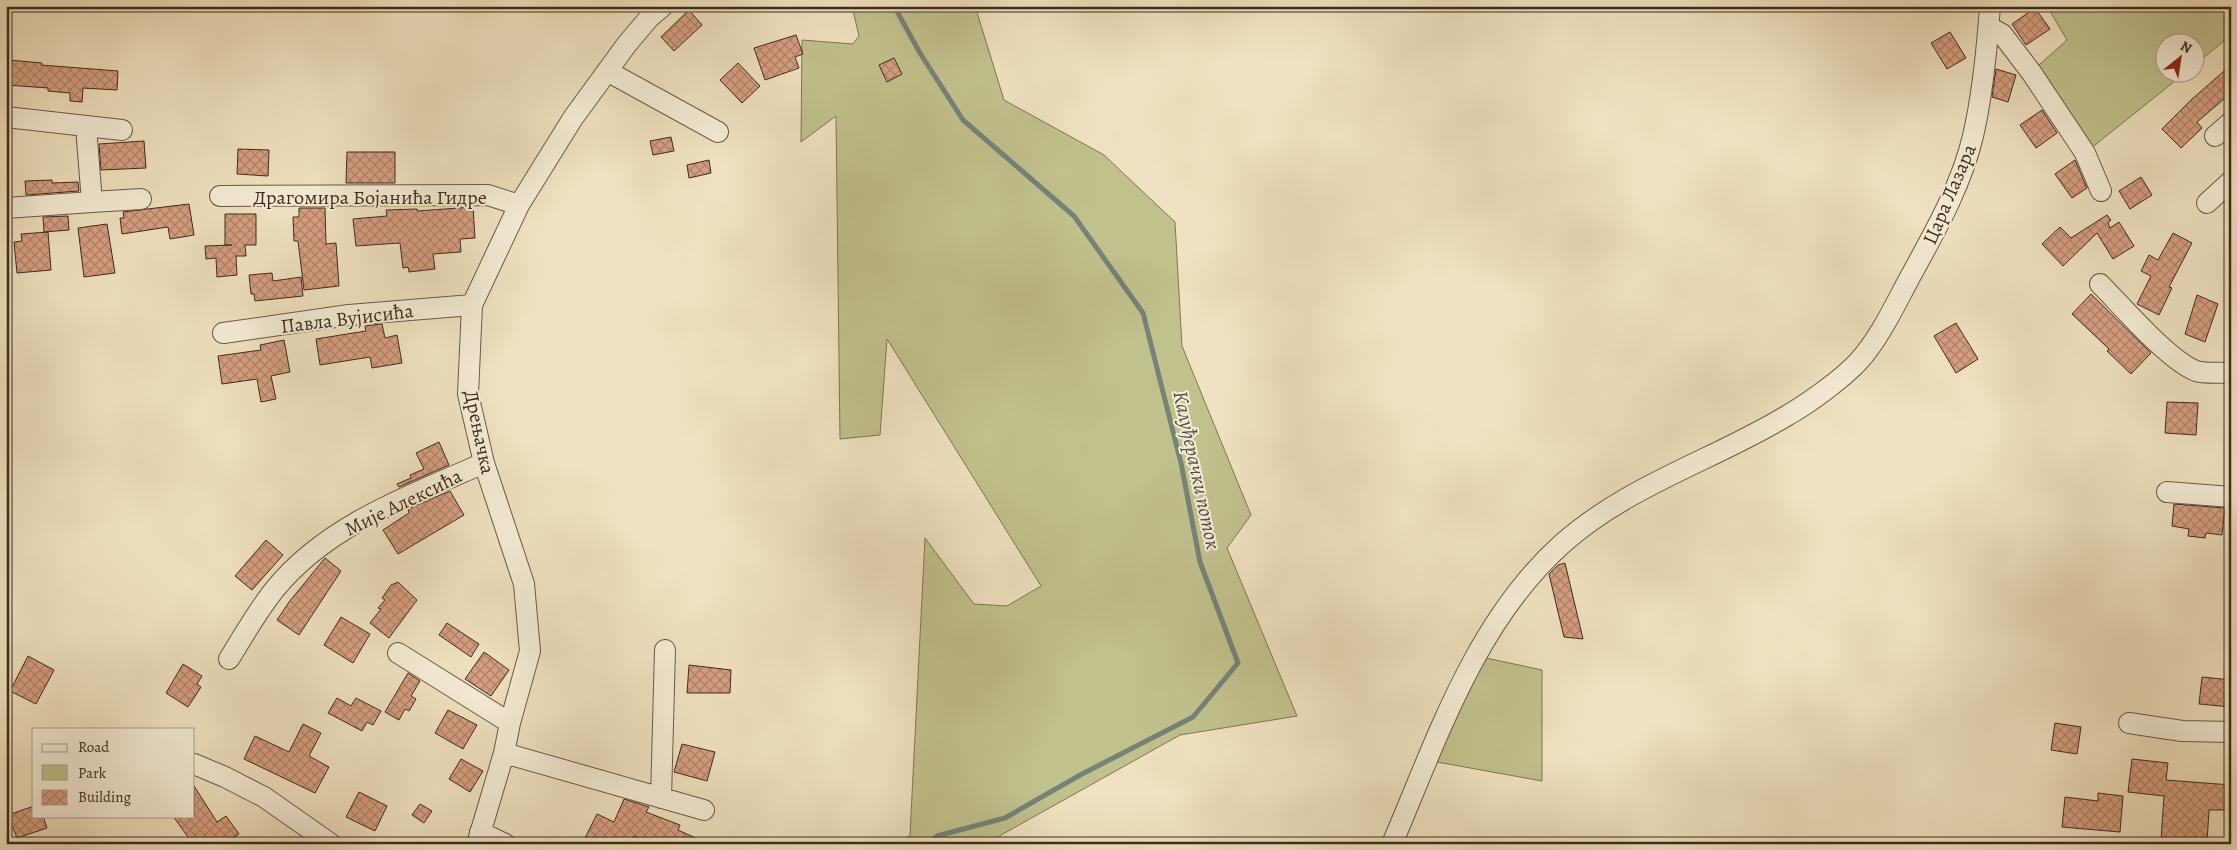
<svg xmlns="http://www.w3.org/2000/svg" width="2237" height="850" viewBox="0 0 2237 850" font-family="Alegreya,serif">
<defs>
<pattern id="building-cross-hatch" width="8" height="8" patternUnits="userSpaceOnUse" patternTransform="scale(1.25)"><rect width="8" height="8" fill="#d89f82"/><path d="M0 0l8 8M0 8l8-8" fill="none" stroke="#b0826a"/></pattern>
</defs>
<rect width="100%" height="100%" fill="#f0e2c0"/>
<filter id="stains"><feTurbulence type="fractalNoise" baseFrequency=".004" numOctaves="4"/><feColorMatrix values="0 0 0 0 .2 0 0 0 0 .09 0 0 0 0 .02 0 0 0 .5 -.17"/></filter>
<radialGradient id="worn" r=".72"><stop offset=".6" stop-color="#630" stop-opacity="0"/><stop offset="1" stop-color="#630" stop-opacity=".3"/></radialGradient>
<path fill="#c1c18d" stroke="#7f7654" d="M852,6H975L1004,100L1104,155L1175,222L1182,346L1251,515L1227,548L1297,716L1180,735L985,844H900L910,835L925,538L974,604L1007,606L1041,586L887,339L880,435L840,439L836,116L801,142L802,40L853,44L859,36Z
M2047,6H2225L2231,12V35L2195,65L2194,42H2164V72L2185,73L2085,153L2031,72L2067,40Z
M1486,658L1542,670V781L1437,762L1469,684Z"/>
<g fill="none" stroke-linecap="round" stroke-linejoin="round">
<path stroke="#758379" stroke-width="5" d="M894,6L920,53L963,120L1074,216L1143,313L1181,463L1200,562L1238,663L1193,717L1082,774L1005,818L937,836L929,844"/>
</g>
<path fill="url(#building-cross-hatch)" stroke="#3d2c1b" d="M2035,8L2050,29L2026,45L2012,24Z
M689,10L702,25L674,51L661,37Z
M1950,32L1966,58L1947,69L1931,43Z
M796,35L803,54L795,57L799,68L765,80L754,48Z
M894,58L902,74L887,82L879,65Z
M9,60L42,63L41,65L118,71L117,90L83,88L82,102L70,101V93L48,91V88L7,85Z
M738,63L760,86L742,103L720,80Z
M2231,65V93L2197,122L2202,128L2181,148L2162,129L2191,100Z
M1996,69L2016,75L2008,102L1992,97Z
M2042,110L2057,133L2036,148L2020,125Z
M671,137L674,151L653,155L650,141Z
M144,141L146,168L101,170L99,144Z
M238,149L269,150L268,176L237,174Z
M347,152H395V183H346Z
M709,160L711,173L689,178L687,165Z
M2075,160L2087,188L2072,198L2055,174Z
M2141,177L2152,195L2130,209L2119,191Z
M52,180V183L78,182L79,191L26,195L25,181Z
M189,204L194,235L170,239L168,227L122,234L120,218H124L123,212Z
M473,207L475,238L460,239L461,252L433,254L435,269L409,272L408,267L403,268L400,243L356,246L353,219L387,216L386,210L417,209V211Z
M299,208H325L326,244L336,243L339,286L304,290L298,241H294L293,217H299Z
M225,214H256V245H245L246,256H236L237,275L217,277L216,258L206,259L205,246L232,245H225Z
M2107,215L2111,220L2108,223L2110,228L2119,222L2134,246L2113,259L2097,233L2063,266L2042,244L2060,227L2071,238Z
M68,216L69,230L44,232L43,217Z
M107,224L115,273L84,277L78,228Z
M48,232L51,270L17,273L14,242L22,241L21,234Z
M2173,233L2192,243L2169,287L2172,288L2159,315L2137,304L2151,276L2141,271L2149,255L2158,260Z
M272,273L273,281L301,277L303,296L255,301L254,294H251L249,275Z
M2091,294L2151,353L2131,374L2107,351L2109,349L2072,314Z
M2197,295L2218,304L2205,342L2185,334Z
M1956,323L1978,359L1956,373L1934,336Z
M382,324L385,338L397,335L402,363L372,368L370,357L320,365L316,339L366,331L365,326Z
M284,340L290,372L271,376L276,399L261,402L257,379L222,384L218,356L261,350L260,345Z
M2167,402L2198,403L2196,435L2165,433Z
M439,442L449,465L399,487L397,484L411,478L410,475L424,469L416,453Z
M450,491L464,515L398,554L383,530L409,513L408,509Z
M2174,504L2225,508L2222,535L2206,533L2205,538L2188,536L2189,529L2172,526Z
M266,540L283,555L252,590L235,576Z
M325,558L341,571L299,635L277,620L289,602Z
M1565,563L1583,639L1564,637L1549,574L1558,565Z
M398,582L417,600L389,638L370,623L381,609L378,608L385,600L382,598L391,585Z
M341,617L370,634L353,663L324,645Z
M447,623L479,644L471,657L439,635Z
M484,652L509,670L491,696L465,679Z
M28,656L54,670L36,704L10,691Z
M183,664L202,676L197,684L201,687L188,707L166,693Z
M689,665L731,670L730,693H687Z
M408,673L420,681L411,696L416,699L409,711L405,709L399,720L385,712Z
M2202,677L2231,680V707L2199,704Z
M337,698L351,706L356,698L381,711L373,725L367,722L362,731L328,713Z
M448,710L477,725L463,749L435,733Z
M2055,723L2081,727L2077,754L2051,750Z
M303,724L321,733L309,756L329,767L315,793L244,759L255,736L289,752Z
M682,744L715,752L707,781L674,772Z
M461,759L483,771L470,792L449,779Z
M2132,759L2168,763L2166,780L2231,785V810H2209L2207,843L2161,840L2164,796L2128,792Z
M194,786L217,822L226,816L239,834L224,844H193L173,816H194Z
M359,792L387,806L375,831L346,817Z
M2098,793L2123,796L2120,832L2062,827L2065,797L2098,801Z
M624,799L649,807L646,812L680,825L678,830L709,844H654L634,836L630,844H582L597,814L614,822Z
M420,804L432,811L424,823L412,815Z
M34,806V816H43L47,828L17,838L8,815Z"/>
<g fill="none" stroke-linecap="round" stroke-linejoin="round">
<g stroke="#6a5a44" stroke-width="22">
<path id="minor" d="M1989,27L2002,34L2031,72L2085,153L2101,191
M607,71L718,132
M6,117L122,130
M86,127L92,202L141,199
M2215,136L2231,122
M220,196L488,195L519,205
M2207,203L2231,181
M6,208L92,202
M2100,284C2122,306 2169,361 2196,371C2205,374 2220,372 2231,373
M223,333L349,315L472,305
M2167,492L2231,497
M398,653L510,723
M229,659C244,635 258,610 275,589C327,525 411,495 484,463
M2129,723L2182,731L2231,732
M504,753L704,810
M194,764L225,777L264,797L331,844
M661,798L665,650
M480,832L505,844
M477,844L504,753L510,723L530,651L524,584L484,463L468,394L472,305L519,205L573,118L627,44L649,18L663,6
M1392,844C1437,739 1475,622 1562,544C1628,485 1714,460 1788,415C1809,403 1842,379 1858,362C1879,339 1894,307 1909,279C1934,233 1961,187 1973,136C1983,93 1987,49 1990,6"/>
</g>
<use href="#minor" stroke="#f5ecd6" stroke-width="20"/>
</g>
<g text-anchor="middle" stroke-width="4" stroke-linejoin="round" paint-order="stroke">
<g font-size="20" fill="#3d2c1b" stroke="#f5ecd6">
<text transform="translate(1949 194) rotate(-67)" y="7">Цара Лазара</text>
<text x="370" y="204">Драгомира Бојанића Гидре</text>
<text transform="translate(347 318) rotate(-7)" y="7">Павла Вујисића</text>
<text transform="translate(480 432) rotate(78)" y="7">Дрењачка</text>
<text transform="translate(403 502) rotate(-26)" y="7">Мије Алексића</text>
</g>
<g font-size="21" font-style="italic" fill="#545042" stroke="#f5ecd6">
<text transform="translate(1197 470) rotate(78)" y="7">Калуђерачки поток</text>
</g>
</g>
<rect width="2237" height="850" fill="none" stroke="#f0e2c0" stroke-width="25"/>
<rect x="8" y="8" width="2222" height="835" fill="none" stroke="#3d2c1b" stroke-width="2.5"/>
<rect x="12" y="12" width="2212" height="825" fill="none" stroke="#3d2c1b"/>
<rect x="32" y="728" width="162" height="90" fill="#f5ecd6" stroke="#ab9f8b"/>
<rect x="42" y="744" width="25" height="8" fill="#f5ecd6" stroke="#ab9f8b"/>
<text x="78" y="752" font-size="15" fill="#3d2c1b">Road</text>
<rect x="42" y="765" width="25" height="15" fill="#c1c18d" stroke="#ab9f8b"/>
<text x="78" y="778" font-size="15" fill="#3d2c1b">Park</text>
<rect x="42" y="790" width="25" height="15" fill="url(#building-cross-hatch)" stroke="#ab9f8b"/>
<text x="78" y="802" font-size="15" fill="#3d2c1b">Building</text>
<g transform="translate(2180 58) rotate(30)"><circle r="24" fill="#f5ecd6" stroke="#ab9f8b"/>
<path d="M0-4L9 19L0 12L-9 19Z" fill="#8f2418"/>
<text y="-8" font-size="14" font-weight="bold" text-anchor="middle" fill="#3d2c1b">N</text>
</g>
<rect width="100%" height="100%" filter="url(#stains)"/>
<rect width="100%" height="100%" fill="url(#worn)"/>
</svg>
